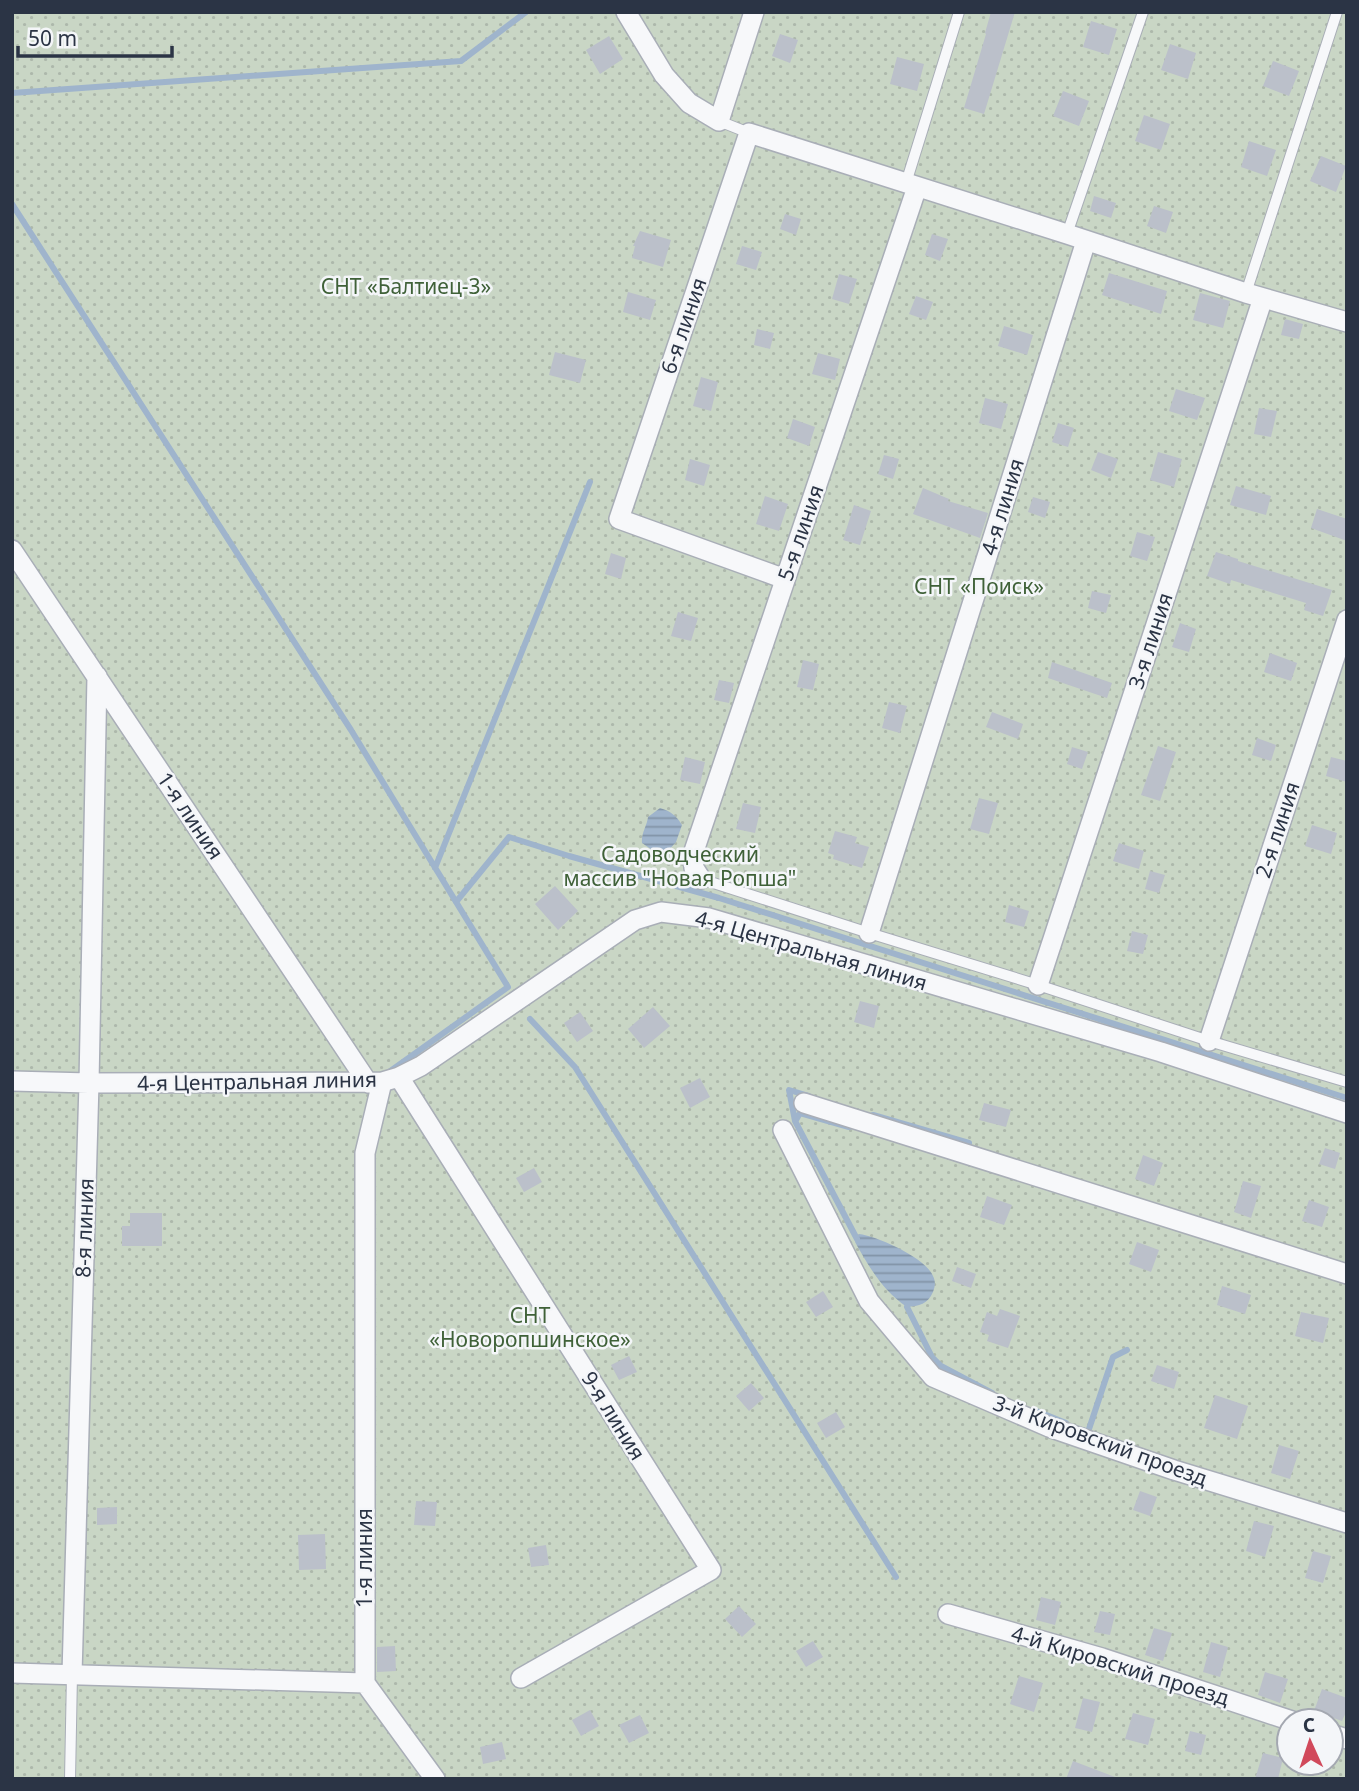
<svg xmlns="http://www.w3.org/2000/svg" width="1359" height="1791" viewBox="0 0 1359 1791" font-family="'Noto Sans',sans-serif">
<defs>
<pattern id="garden-dots" width="8" height="8" patternUnits="userSpaceOnUse" patternTransform="scale(1.75)"><rect width="8" height="8" fill="#c9d6c5"/><path d="M2 2h.1M6 6h.1" fill="none" stroke="#adb8ab" stroke-width="1.8" stroke-linecap="round"/></pattern>
<pattern id="water-rules" width="6" height="5" patternUnits="userSpaceOnUse" patternTransform="scale(1.75)"><rect width="6" height="5" fill="#9fb4cc"/><path d="M0 2.5h6" fill="none" stroke="#8293a7"/></pattern>
</defs>
<rect width="100%" height="100%" fill="#e4e7ec"/>
<path fill="url(#garden-dots)" fill-rule="evenodd" d="M12,12H1347V1779H12ZM1289,1721H1331V1763H1289Z"/>
<path fill="url(#water-rules)" d="M660,808C670,811 676,815 682,825L676,842L668,851L655,852L642,843C641,833 647,826 648,817Z
M859,1234C877,1236 926,1258 933,1276C936,1282 935,1287 933,1292C928,1304 919,1306 907,1307C883,1291 869,1267 855,1242Z"/>
<g fill="none" stroke-linecap="round" stroke-linejoin="round">
<path stroke="#9fb4cc" stroke-width="6" d="M12,93L461,61L526,12
M12,204L351,730L508,987L389,1072
M435,868L590,482
M456,902L509,837L569,856L719,898L1347,1098
M530,1019L575,1067L896,1577
M809,1096L789,1090L795,1121L857,1239
M873,1115L969,1143
M796,1120L800,1113L849,1127
M907,1307L932,1357L941,1366L992,1393
M1034,1410L1066,1423
M1083,1430L1088,1432L1113,1357L1127,1350"/>
</g>
<path fill="#bbc0ca" d="M991,12H1015L984,114L964,108L986,34L985,33Z
M1091,21L1117,29L1109,55L1083,47Z
M780,34L798,40L790,63L772,56Z
M609,36L623,59L600,74L586,50Z
M1170,44L1196,53L1188,79L1161,70Z
M897,57L924,64L917,91L890,84Z
M1273,61L1299,71L1289,96L1263,86Z
M1063,91L1089,101L1079,126L1053,116Z
M1144,115L1170,124L1161,150L1135,141Z
M1249,141L1276,150L1267,176L1241,167Z
M1321,156L1346,166L1336,192L1310,181Z
M1094,196L1116,203L1111,218L1090,211Z
M1154,206L1173,212L1166,233L1147,226Z
M785,214L801,219L796,235L780,229Z
M640,231L671,240L663,267L632,258L635,246H633Z
M932,234L948,239L940,261L925,255Z
M742,246L762,252L756,270L736,264Z
M1109,273L1167,291L1161,314L1102,295Z
M839,274L857,279L849,304L832,299Z
M628,292L656,300L650,320L623,312Z
M1200,293L1230,301L1223,328L1193,320Z
M916,296L933,302L926,320L909,314Z
M1285,319L1303,324L1299,339L1281,335Z
M1004,326L1033,335L1027,355L998,346Z
M757,329L774,333L770,349L754,345Z
M555,352L586,360L580,383L549,375Z
M818,353L840,359L835,380L812,374Z
M701,377L718,382L711,411L693,406Z
M1176,389L1205,398L1197,420L1169,411Z
M985,398L1008,404L1001,429L979,423Z
M1259,408L1277,411L1271,437L1254,434Z
M793,419L815,427L809,446L787,438Z
M1058,423L1074,428L1068,447L1052,442Z
M1098,452L1118,459L1111,478L1091,470Z
M1158,452L1182,459L1174,487L1150,480Z
M884,455L899,459L893,479L878,474Z
M690,459L710,465L704,486L685,480Z
M1236,486L1271,496L1266,515L1230,505Z
M923,488L949,499L948,501L988,513L980,538L913,514Z
M765,496L788,504L779,531L756,524Z
M1033,497L1050,502L1045,518L1028,512Z
M854,505L871,511L860,545L843,540Z
M1317,509L1347,519V541L1311,528Z
M1137,532L1155,537L1147,561L1130,556Z
M1216,552L1238,559V561L1332,590L1323,616L1304,610L1306,603L1231,580L1230,584L1207,576Z
M611,553L626,558L621,579L605,574Z
M1092,591L1111,595L1106,613L1088,608Z
M678,612L698,618L691,641L671,636Z
M1180,623L1196,629L1189,652L1172,647Z
M1270,653L1297,663L1291,681L1264,672Z
M803,660L819,664L813,690L797,687Z
M1052,662L1112,683L1107,698L1048,678Z
M719,680L734,683L729,703L714,700Z
M889,702L907,706L900,733L882,728Z
M992,712L1023,724L1018,739L986,727Z
M1257,738L1276,745L1271,761L1252,755Z
M1158,746L1176,752L1160,801L1141,795Z
M1072,747L1088,752L1082,769L1067,764Z
M685,757L705,762L700,784L680,780Z
M1331,757L1347,761V782L1326,776Z
M979,798L998,803L989,834L970,829Z
M743,803L761,807L755,833L736,829Z
M1312,825L1337,833L1331,854L1305,846Z
M835,831L857,837L855,843L869,847L862,868L833,859L834,855L828,853Z
M1119,843L1144,851L1139,869L1113,861Z
M1150,871L1165,875L1159,893L1145,889Z
M555,886L578,911L558,930L535,904Z
M1009,905L1029,911L1024,927L1005,922Z
M1132,931L1148,935L1143,954L1127,951Z
M860,1001L879,1006L874,1028L854,1022Z
M653,1007L670,1026L644,1048L628,1029Z
M580,1012L593,1031L577,1042L564,1023Z
M700,1078L710,1097L690,1108L680,1088Z
M984,1103L1011,1110L1006,1127L979,1120Z
M1325,1148L1340,1153L1335,1169L1319,1164Z
M1143,1155L1163,1163L1154,1186L1135,1179Z
M534,1168L542,1182L524,1192L516,1178Z
M1243,1181L1261,1186L1251,1218L1234,1212Z
M987,1196L1012,1205L1004,1225L980,1217Z
M1309,1200L1329,1207L1322,1227L1302,1221Z
M130,1213H162V1246H122V1226H130Z
M1137,1242L1159,1250L1151,1272L1129,1264Z
M957,1267L976,1274L971,1288L952,1281Z
M1222,1286L1251,1295L1245,1314L1217,1305Z
M823,1291L833,1307L816,1317L806,1302Z
M1000,1309L1020,1316L1008,1348L987,1341L989,1335L980,1332L987,1312L997,1316Z
M1301,1312L1329,1318L1323,1343L1295,1336Z
M629,1356L637,1372L619,1380L611,1365Z
M1157,1365L1179,1372L1174,1389L1151,1381Z
M751,1383L764,1398L749,1411L736,1396Z
M1215,1395L1248,1406L1237,1439L1204,1428Z
M836,1412L845,1427L826,1438L817,1423Z
M1279,1445L1299,1451L1290,1479L1271,1473Z
M1140,1491L1157,1497L1150,1516L1133,1510Z
M416,1501L437,1502L435,1526L414,1525Z
M117,1507V1524L97,1525V1508Z
M1254,1521L1274,1526L1265,1557L1246,1551Z
M325,1534L326,1569L299,1570L298,1535Z
M546,1545L549,1565L531,1567L528,1548Z
M1313,1551L1331,1556L1323,1583L1305,1578Z
M1041,1597L1061,1602L1055,1625L1036,1620Z
M739,1606L756,1624L742,1637L725,1619Z
M1100,1611L1115,1614L1110,1635L1094,1632Z
M1154,1628L1172,1633L1163,1661L1145,1655Z
M813,1641L823,1657L806,1667L796,1651Z
M1211,1642L1228,1647L1220,1677L1203,1672Z
M395,1646L396,1671L377,1672V1647Z
M1265,1672L1288,1679L1280,1703L1258,1695Z
M1019,1676L1043,1683L1034,1712L1010,1704Z
M1322,1689L1347,1698V1710L1342,1721L1314,1711Z
M1083,1698L1100,1702L1092,1732L1075,1728Z
M590,1710L599,1726L581,1736L572,1720Z
M1133,1713L1155,1719L1148,1745L1125,1739Z
M640,1715L649,1733L629,1743L619,1725Z
M1190,1731L1206,1735L1201,1755L1185,1751Z
M502,1742L506,1759L483,1764L480,1747Z
M1263,1753L1283,1758L1278,1779H1255Z
M1073,1761L1115,1777V1779H1066Z"/>
<g fill="none" stroke-linecap="round" stroke-linejoin="round">
<g stroke="#a9aeb7" stroke-width="12">
<path id="service" d="M719,121L749,133
M906,183L959,12
M1067,234L1143,12
M1246,293L1337,12
M701,879L869,933L1038,985L1209,1041L1347,1082
M70,1779L72,1674"/>
</g>
<g stroke="#a9aeb7" stroke-width="22">
<path id="minor" d="M626,12L664,75L689,103L719,121L754,12
M12,550L368,1083
M785,579L619,519L749,133L1067,234L1246,293L1347,322
M701,879L694,868L693,854L917,187
M869,933L1086,241
M1038,985L1263,298
M1209,1041L1347,620
M399,1077L711,1570L521,1678
M12,1081L89,1083L382,1082L399,1077L421,1066L635,920L661,912L709,918L1161,1052L1347,1113
M804,1103L1347,1274
M783,1130L869,1301L933,1377L1049,1427L1174,1470L1347,1523
M948,1614L1102,1658L1292,1721
M12,1673L365,1683
M72,1674L89,1083L97,676
M365,1683V1153L382,1082
M365,1683L435,1779
M1331,1734L1347,1739"/>
</g>
<use href="#service" stroke="#f7f8fa" stroke-width="10"/>
<use href="#minor" stroke="#f7f8fa" stroke-width="19"/>
</g>
<g text-anchor="middle" stroke-width="5" stroke-linejoin="round" paint-order="stroke">
<g font-size="21" fill="#3f6138" stroke="#f4f6f9">
<text x="406" y="294">СНТ «Балтиец-3»</text>
<text x="979" y="594">СНТ «Поиск»</text>
<text x="680" y="862">Садоводческий<tspan x="680" dy="24">массив "Новая Ропша"</tspan></text>
<text x="530" y="1323">СНТ<tspan x="530" dy="24">«Новоропшинское»</tspan></text>
</g>
<g font-size="21" fill="#2b3445" stroke="#f4f6f9">
<text transform="translate(684 326) rotate(-71)" y="7">6-я линия</text>
<text transform="translate(1003 507) rotate(-73)" y="7">4-я линия</text>
<text transform="translate(801 533) rotate(-71)" y="7">5-я линия</text>
<text transform="translate(1151 641) rotate(-72)" y="7">3-я линия</text>
<text transform="translate(190 816) rotate(56)" y="7">1-я линия</text>
<text transform="translate(1278 830) rotate(-72)" y="7">2-я линия</text>
<text transform="translate(811 951) rotate(16)" y="7">4-я Центральная линия</text>
<text transform="translate(257 1082) rotate(-1)" y="7">4-я Центральная линия</text>
<text transform="translate(85 1228) rotate(-88)" y="7">8-я линия</text>
<text transform="translate(613 1416) rotate(58)" y="7">9-я линия</text>
<text transform="translate(1100 1441) rotate(20)" y="7">3-й Кировский проезд</text>
<text transform="translate(365 1558) rotate(-90)" y="7">1-я линия</text>
<text transform="translate(1120 1666) rotate(17)" y="7">4-й Кировский проезд</text>
</g>
</g>
<rect width="1359" height="1791" fill="none" stroke="#2b3445" stroke-width="28"/>
<g transform="translate(1310 1742) rotate(357)"><circle r="33" fill="#f4f6f9" stroke="#a4a8b1" stroke-width="2"/>
<path d="M0-5L12 26L0 18L-12 26Z" fill="#d1495b"/>
<text y="-10" font-size="19" font-weight="bold" text-anchor="middle" fill="#2b3445">С</text>
</g>
<path d="M18 46v10h154v-10" fill="none" stroke="#2b3445" stroke-width="3.5"/>
<text x="28" y="46" font-size="21" fill="#2b3445" stroke="#f4f6f9" stroke-width="5" paint-order="stroke">50 m</text>
</svg>
